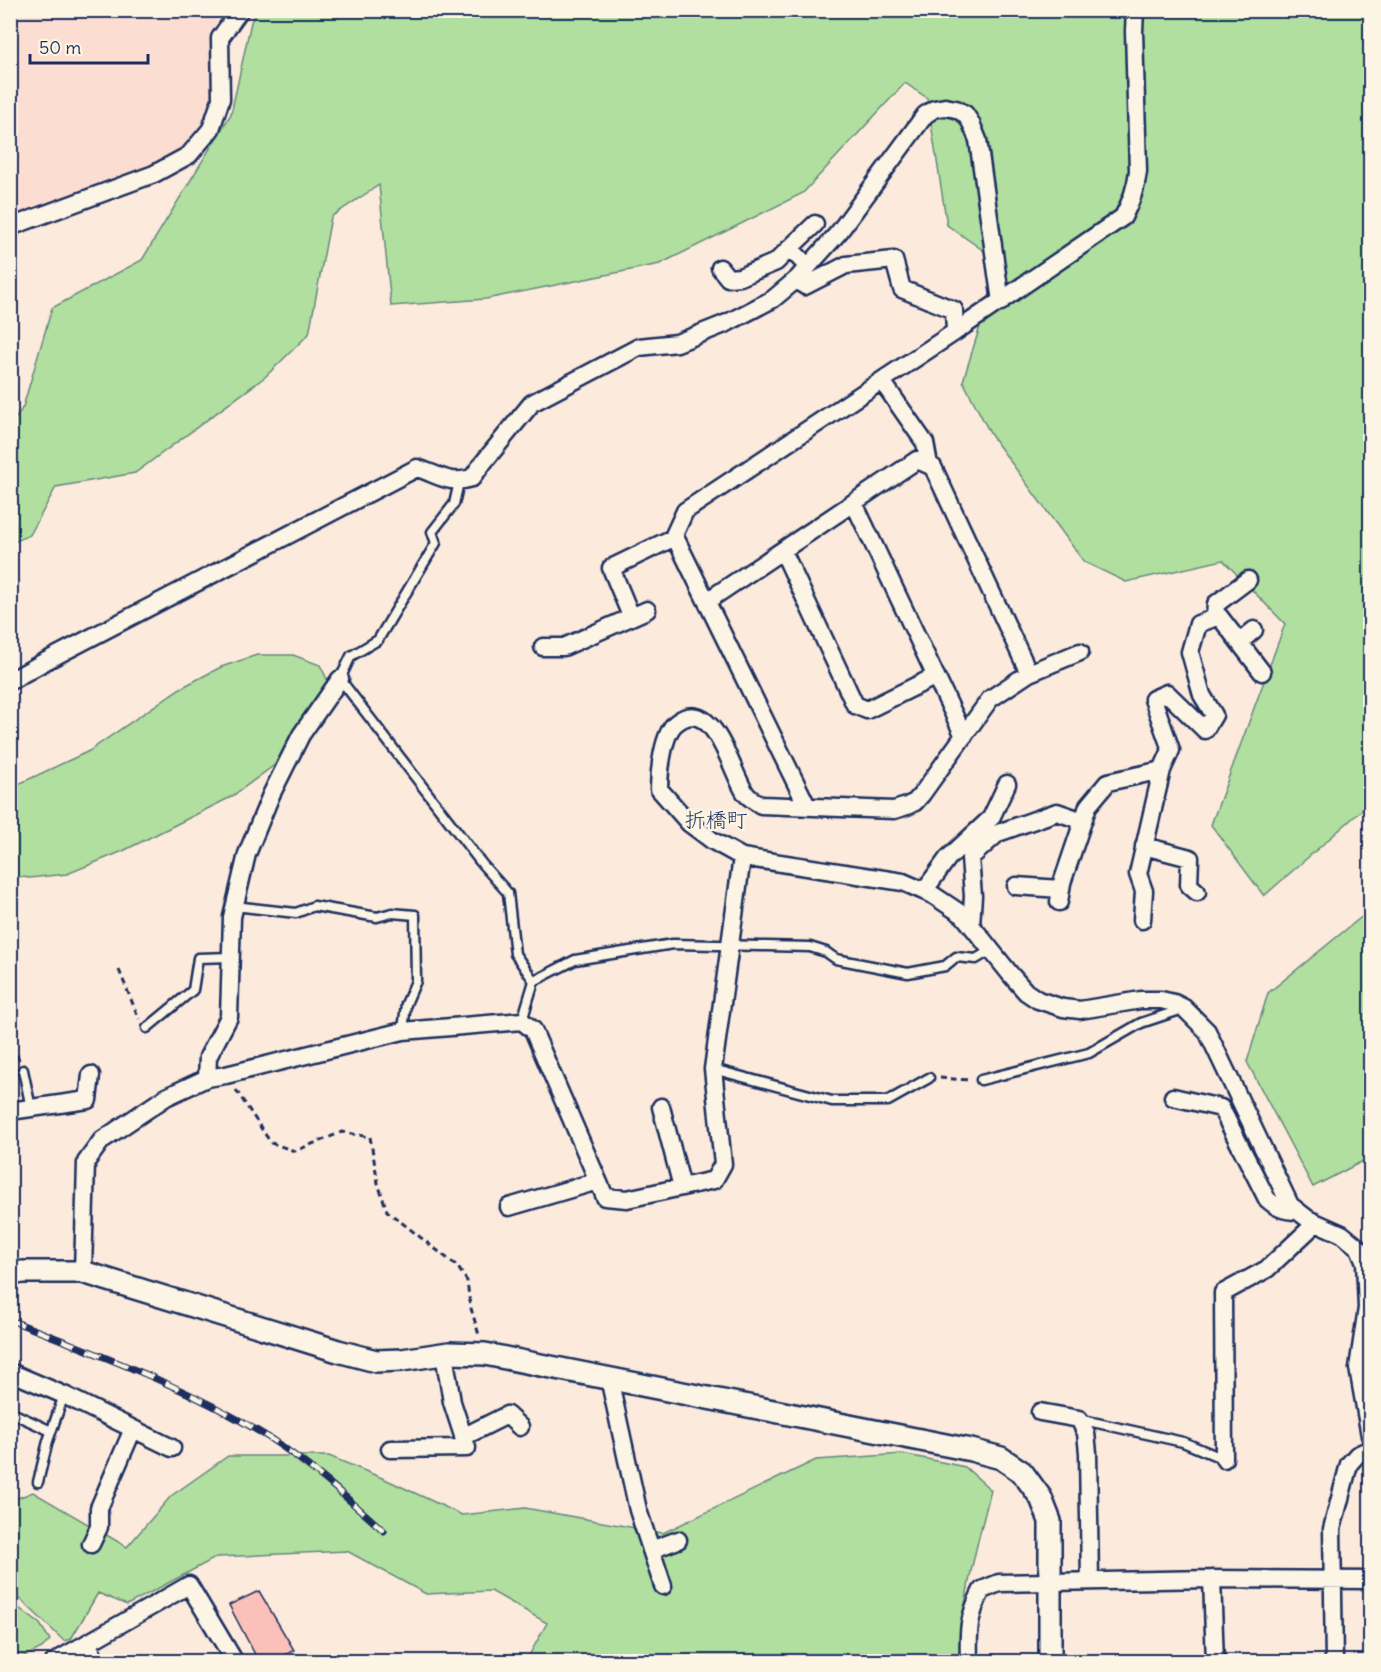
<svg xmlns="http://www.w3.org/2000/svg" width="1381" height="1672" viewBox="0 0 1381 1672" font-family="Delius,'Klee One',sans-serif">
<rect width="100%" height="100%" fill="#fceadc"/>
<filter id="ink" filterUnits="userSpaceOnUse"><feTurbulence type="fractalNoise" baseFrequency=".0167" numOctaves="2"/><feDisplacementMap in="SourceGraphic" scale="12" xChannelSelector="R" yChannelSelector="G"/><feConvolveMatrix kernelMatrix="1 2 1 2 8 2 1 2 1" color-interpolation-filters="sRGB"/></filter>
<g filter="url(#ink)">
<path fill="#fcddd2" d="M11,11H229L216,25L211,44L216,88L205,128L179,154L11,217Z"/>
<path fill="#b0df9f" stroke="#66877e" stroke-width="1.5" d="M257,11H1370V803L1264,896L1211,825L1285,624L1223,560L1126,582L1084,562L991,435L963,381L1000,262L947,225L927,98L905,83L803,193L660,264L486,299L391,306L379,185L331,217L309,334L265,377L135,473L56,487L30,535L11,543L10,427L23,407L52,308L142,260L231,114L251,22Z
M257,655H293L320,665L328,681V702L280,761L231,797L123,851L67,874L29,878L11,875L10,788L89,751L179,689L221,667Z
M1370,910V1168L1363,1161L1313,1187L1247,1062L1268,993Z
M903,1454L965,1467L991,1490C976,1547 961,1603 960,1662L526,1661L547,1623L491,1591L426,1594L347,1551L217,1557L127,1605L98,1593L71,1639L64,1641L11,1590L10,1501L33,1492L127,1547L171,1496L228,1456H329L387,1480L462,1515L525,1508L663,1533L816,1460Z
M11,1602L40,1624L50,1640L42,1648L15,1661H11Z"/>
<path fill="#fcc0ba" stroke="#1b2f5e" stroke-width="1.5" d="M259,1591L294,1650L273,1662H259L229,1605Z"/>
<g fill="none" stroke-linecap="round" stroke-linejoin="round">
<g stroke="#1b2f5e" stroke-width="13">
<path id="service" d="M459,482L454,504L432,532L436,543L378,640L351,656L340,679L482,864L508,893L515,954L534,981
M234,906L296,913L314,906L377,917L392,913L415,915L416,981L406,1004L403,1031
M522,1021L534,981L575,960L673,944L810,947L826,952L836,959L908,973L945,966L956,957L976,959L991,950
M147,1028L193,990L198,958L231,957
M713,1069L832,1101H888L929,1078
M23,1070L31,1108
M981,1080L1089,1053L1141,1023L1183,1009
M10,1412L51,1431
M1079,1419L1183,1442L1224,1459
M38,1482L48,1441L64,1395"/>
</g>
<g stroke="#1b2f5e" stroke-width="21">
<path id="minor" d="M10,227L154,174L189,155L211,129L221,99L220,38L240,10
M808,267L790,248L815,224
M720,268L728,278L740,277L776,262L790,248
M797,279L805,286L846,265L894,260L902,289L954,310L955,332L685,511L674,535L807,806
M955,332L1123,217C1131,201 1136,189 1138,171L1134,31L1135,10
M882,381L925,443L929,465
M854,503L964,736
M783,551L855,705L867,710L936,676
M707,601L917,460L933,467L1029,673L990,699L922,794L915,802L907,806L894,810L761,805C756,802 749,798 746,794C731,773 714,693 676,723C663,733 659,772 659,789L689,823L713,841L742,857L903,882L933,895L963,915L1011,975L1026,992L1038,1000L1063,1008L1080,1010L1141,1000H1161L1174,1003L1184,1008L1207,1031L1290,1205L1308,1219L1342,1234L1359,1248L1365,1262L1367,1308L1358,1368L1370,1436
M631,616L611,568L675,537
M1215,617L1216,604L1248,580
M1240,642L1254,630
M543,647H564L647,610
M1029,673L1080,652
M10,681L44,662L417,468C439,475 449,485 472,478L483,463L532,403L639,347L677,343L727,323L773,299L797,279L839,232L925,115L934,109L945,107L956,109L965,114L971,123L978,140L1001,302
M1162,770L1171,750L1153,699L1167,693L1205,730L1214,715L1202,695L1190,652L1198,624L1219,616L1262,672
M1083,821L1088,806L1108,782L1162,770L1138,874L1144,891L1142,920
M1144,846L1190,858L1189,885L1197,892
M1016,886L1061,889
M924,891L948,858L991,818L1007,784
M971,925L973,896L970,858L998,833L1057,812L1083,821L1062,883L1059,902
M207,1078L208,1057L229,1017L232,917L247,854L271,795L301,735L340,679
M1173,1097L1221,1108L1267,1199C1277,1208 1284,1211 1297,1211
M661,1107L682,1187
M10,1111L88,1100L91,1075
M509,1207L598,1181
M83,1272L86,1162L102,1140L166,1097L207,1078L226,1075L403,1031L522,1021L533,1030L605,1197L627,1199L714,1180L723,1164L713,1069L742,857
M10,1372L64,1395L172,1448
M612,1379L611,1387L638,1510L663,1586
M1040,1412L1079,1419L1086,1433L1088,1453L1090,1581
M463,1437L507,1415L520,1427
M390,1449L467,1448L452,1402L444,1354
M1224,1459L1223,1293L1267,1269L1316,1223
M91,1544L99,1527V1508L133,1429
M651,1550L678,1540
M1212,1579L1215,1662
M87,1643L97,1662
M54,1662L189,1585L235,1662
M969,1662C968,1631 968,1617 982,1590L999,1583L1212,1579L1370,1580
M1334,1662L1332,1529L1349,1464L1357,1455L1370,1449"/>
</g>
<g stroke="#1b2f5e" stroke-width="26">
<path id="tertiary" d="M10,1274L23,1272H83L338,1351L376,1361L402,1360L449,1353L485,1354L971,1450L1001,1458L1022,1472L1041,1498L1050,1521V1662"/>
</g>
<path stroke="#1b2f5e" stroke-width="3" stroke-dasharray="6 4.5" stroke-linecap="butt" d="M119,970L139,1019
M10,1035L19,1060
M940,1078L969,1080
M236,1090L271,1143L295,1151L342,1132L370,1137L378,1183L387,1211L457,1266L467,1281L470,1305L479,1335"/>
<use href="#service" stroke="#fcf5e5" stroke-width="8"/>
<use href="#minor" stroke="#fcf5e5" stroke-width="16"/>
<use href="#tertiary" stroke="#fcf5e5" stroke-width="21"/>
<g stroke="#1b2f5e" stroke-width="7">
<path id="rail" d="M10,1320C99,1355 191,1388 271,1439C312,1466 348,1499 384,1531"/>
</g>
<use href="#rail" stroke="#fcf5e5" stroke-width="4.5" stroke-dasharray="14" stroke-linecap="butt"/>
</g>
</g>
<g text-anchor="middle" stroke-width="5" stroke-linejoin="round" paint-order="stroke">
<g font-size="21" fill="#1b2f5e" stroke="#fcf5e5">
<text x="716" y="827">折橋町</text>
</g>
</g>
<rect width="1381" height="1672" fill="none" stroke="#fcf5e5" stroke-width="36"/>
<rect x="18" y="18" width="1345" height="1636" fill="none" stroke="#1b2f5e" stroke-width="2" filter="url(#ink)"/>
<path d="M30 54v9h118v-9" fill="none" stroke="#1b2f5e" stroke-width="3"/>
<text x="39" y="54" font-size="18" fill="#1b2f5e" stroke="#fcf5e5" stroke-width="4.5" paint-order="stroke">50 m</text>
</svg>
